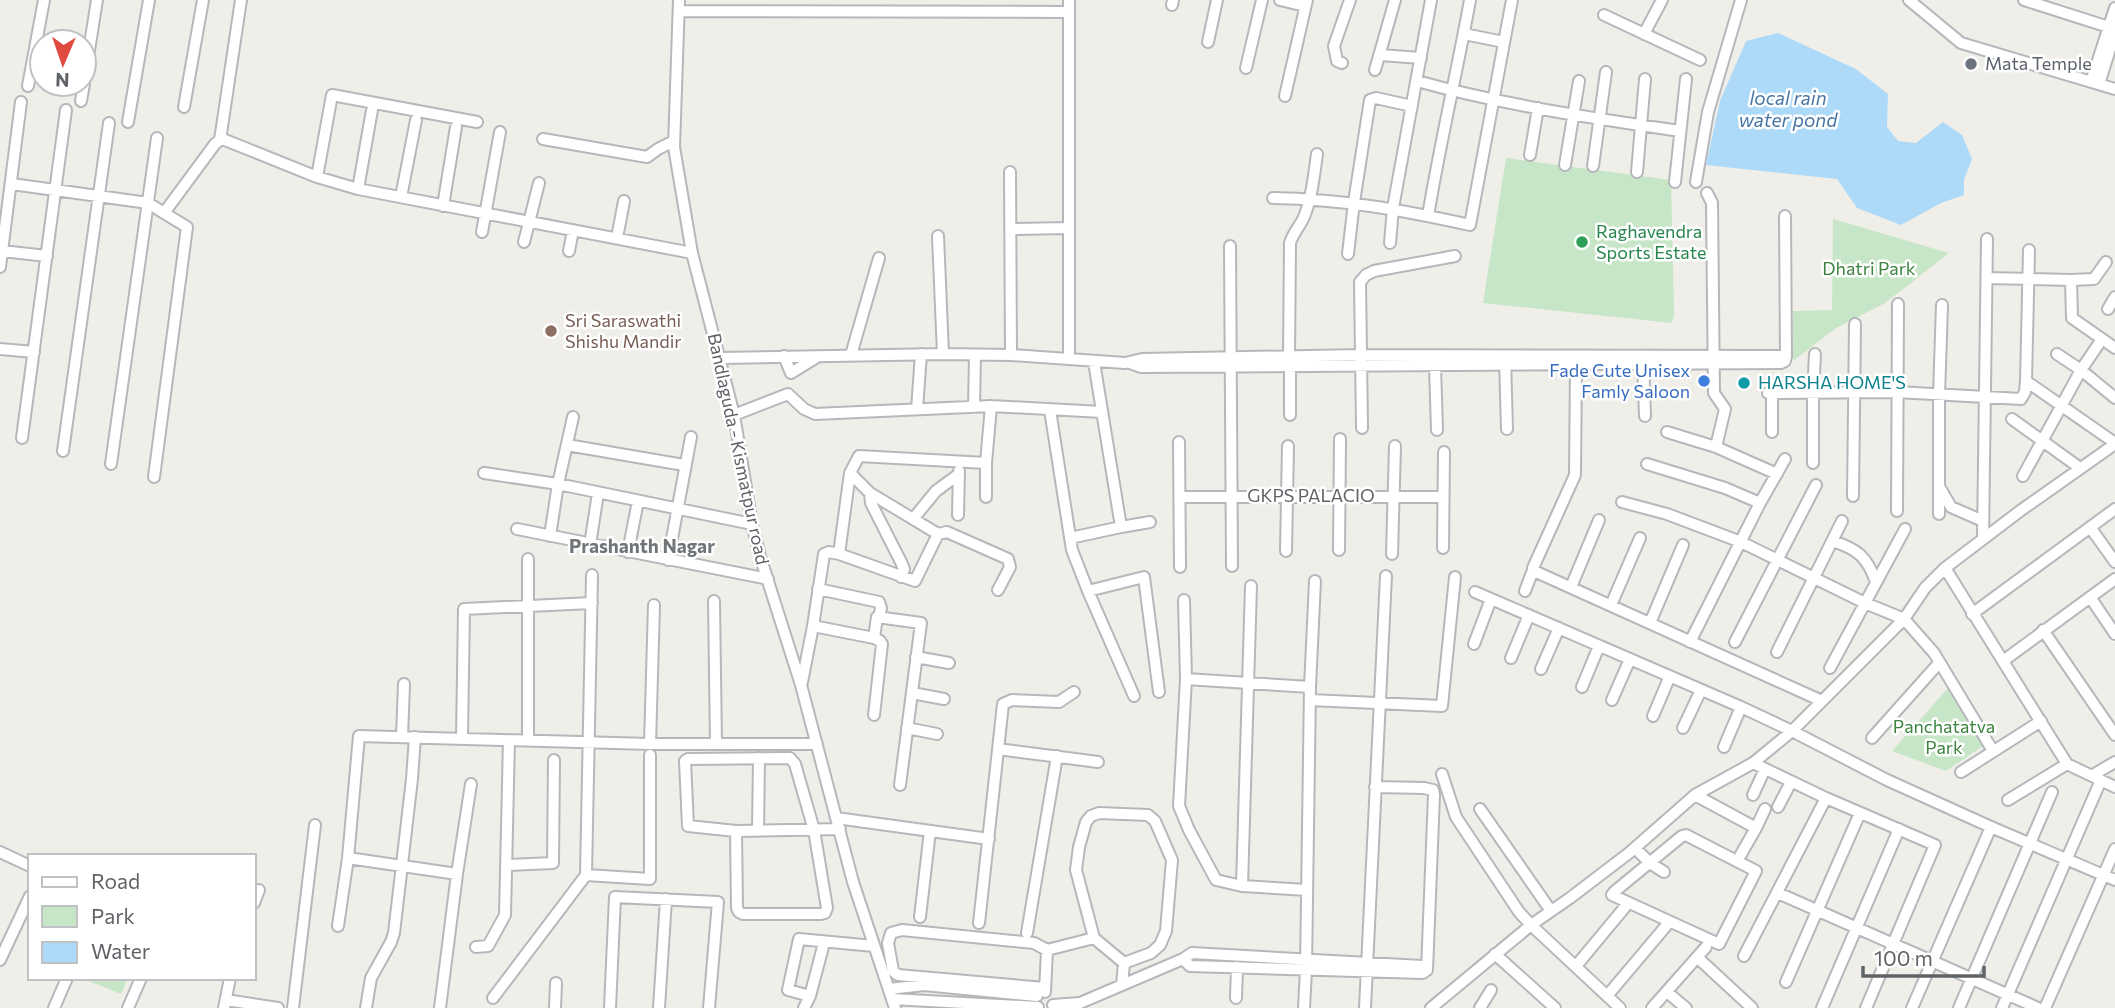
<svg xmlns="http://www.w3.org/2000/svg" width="2115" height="1008" viewBox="0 0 2115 1008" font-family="Commissioner,sans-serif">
<rect width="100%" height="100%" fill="#f0eee8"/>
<path fill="#c7e6c7" d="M1506,158L1671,180L1674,314L1672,323L1483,303Z
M1833,219L1949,253L1885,303L1836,328L1793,361V311L1832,310Z
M1949,687L1986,744L1946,771L1892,751Z
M81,978H128L121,994Z"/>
<path fill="#aedafa" d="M1778,33L1856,69L1888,94L1887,127L1898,141L1916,143L1943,122L1962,135L1972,159L1964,180V195L1941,203L1901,225L1857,208L1837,179L1706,165L1720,101L1746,41Z"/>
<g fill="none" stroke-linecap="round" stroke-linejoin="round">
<g stroke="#b5b8bb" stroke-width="14">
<path id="minor" d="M679,0L674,147L692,253L734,415L752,524L760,556L801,685L853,882L895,1008
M1069,0V359
M1280,0L1305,6
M1909,0L1961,43L2115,89
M2024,0L2115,29
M1172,5L1173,0
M679,11L1069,12
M1604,15L1700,60
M1464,34L1504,42
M1644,34L1662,0
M1208,42L1217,0
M1380,55L1421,58
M1342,63L1337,61L1334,46L1350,0
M1246,68L1262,0
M1375,70L1395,0
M1417,81C1503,105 1591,118 1680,131
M84,82L97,0
M2091,82L2115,8
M2099,84L2115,33
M28,86L44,0
M1285,96L1307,0
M81,101L84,84
M184,107L203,0
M128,122L149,0
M543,139L647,157L658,149L674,141
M220,140L241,0
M1530,155L1538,108
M1565,165L1579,81
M1593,166L1606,72
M1010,172L1011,355
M1637,172L1645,79
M317,177L332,95L477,122
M1675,182L1686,79
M1696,182L1708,112L1741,0
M12,184L148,203L164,213L215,144L220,140H225L317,177L358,189L692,253
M358,189L372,110
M1707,193L1712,203L1714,393L1725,409L1716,447L1777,474
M401,197L416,120
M1273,198C1342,199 1402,210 1470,225L1512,0
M443,206L456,127
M1428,216C1440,143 1457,72 1470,0
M1011,229L1068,228
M482,232L500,132
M938,236L943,354
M617,238L624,201
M524,242L539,183
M1390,243L1393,208L1431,0
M1230,246L1232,566
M2,251L47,256
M569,251L573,230
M1348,254L1354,202L1370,100L1376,98L1412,106
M0,267L21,102
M1987,278L2071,280L2072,318L2115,348
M2071,280L2094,279L2106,262
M2108,309L2115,297
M0,349L34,352
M2057,354L2081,370L2115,398
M851,355L879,258
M784,356L791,373L817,357
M1289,357L1290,243C1293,233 1300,226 1304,217C1312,197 1314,175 1317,154
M720,358L943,354L1011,355L1125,363L1142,359L1361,355L1786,356
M1505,358L1507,429
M1643,360L1645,416
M1130,363L1141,367L1781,363L1785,361L1786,356L1785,216
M1576,364L1575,475L1533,568L1534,571L1822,701
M1290,366V415
M1435,366L1437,430
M2026,381L2115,443
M1768,393L1897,392L2021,399L2025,392L2026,381L2029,250
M1772,393V432
M974,407L975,355
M917,409L921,354
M1050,410L1072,550L1088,591L1134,696
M734,415L788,394L804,409L815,414L991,406L1102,412
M2012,419L2080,468
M1362,428L1360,282L1366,275L1374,271L1455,256
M1667,432L1716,447
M22,438L66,110
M1179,442L1180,567
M567,445L684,465
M63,451L109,123
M1813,463V393L1815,354
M111,464L157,138
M1647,464L1725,488L1760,503
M484,473L558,484L752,524
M850,473L870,493L938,534L947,532L1008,559L1010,567L998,590
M2023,476L2081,370L2102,339
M154,477L187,227L164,213
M1940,488L1951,507L1983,521
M870,493L871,503L901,562L904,569L901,577
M1853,496L1855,324
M986,497V463L991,406
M1180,497H1442
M1622,502L1667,514L1741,542L1865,603L1904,619L1934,653L1993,751
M1897,511L1898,304
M1939,514V395L1942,305
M958,515L959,471
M913,519L936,491L959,474
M1121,527L1150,522
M2090,527L2115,562
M517,529L768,579
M550,536L558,484L573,417
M1070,538L1121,527L1094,362
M1983,539L1987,239
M1832,541C1858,549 1867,557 1876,582
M590,545L598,493
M1443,548L1444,452
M1339,550L1340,439
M1286,551L1288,446
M628,552L638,501
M839,554L850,473L859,456L986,463
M1392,554L1395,446
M528,559V740
M668,560L691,437
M1945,568L2067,764L2115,787
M1251,586L1242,886L1307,890
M1571,587L1599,520
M818,589L879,602L881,608L879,617
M1088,591L1144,577L1159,692
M1525,591L1533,570
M1475,592L1741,707L1792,731L1887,780L1991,827L2115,880
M2090,597L2115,634
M1184,600L1186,679L1179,806L1189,830L1216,880L1242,886
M714,601L716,744
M1611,605L1640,538
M1972,614L2115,509
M1650,623L1683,545
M813,626L874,638L877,617L921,623L900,785
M2043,630L2115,735
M874,638L880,641L882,644L874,715
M1690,642L1760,503L1785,459
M1735,642L1816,485
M1474,644L1491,599
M1777,652L1842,521
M916,657L949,663
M1511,658L1529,615
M2003,661L2115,579
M1830,668L1905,529
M1541,669L1559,628
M1186,679L1310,687
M802,682L813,626L824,554L829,552L839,554L915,581L938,534
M1582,687L1599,646
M912,693L944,699
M1310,700L1442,706L1455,577
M1612,700L1630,659
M1653,716L1670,676
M907,728L937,734
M1683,728L1701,690
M402,737L404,684
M462,738L464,609L592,603
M1872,738L1939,663
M650,744L654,605
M1724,747L1741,707
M998,749L1098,762
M1753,763L1826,798L1935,845L1866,1008
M1961,772L2041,721
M1442,774L1456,817L1519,912L1531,925L1620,1008
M2093,775L2115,762
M1375,787L1424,788L1433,790L1434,795L1427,970
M1695,795L1756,828L1740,856
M1753,795L1765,769
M2008,800L2067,764
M1778,807L1791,782
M1480,809L1551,911
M836,818L989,839
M1756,828L1765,809
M736,831L688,826L685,761L688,759L790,758L795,764L814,830L827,908L825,913L821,914H743L739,912L737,908L736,831L840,829
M758,831L759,758
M1686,835L1756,871L1719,944L1612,895L1614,892L1682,836Z
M1635,848L1650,863L1664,872
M0,852L30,866
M507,865L553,863L554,760
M457,874L348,858L359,736L650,744H817
M586,875L650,879V755
M1778,893L2038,1008
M254,903L259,890
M920,917L930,831
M979,923L1003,704L1012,700L1059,702L1074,692
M338,926L348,858
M1027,933L1057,756
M1094,938L1124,963
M476,947L488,946L505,915L509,740
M1047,950L1094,938L1076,870L1079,847L1086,822L1091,816L1099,813L1148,815L1155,821L1172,860L1166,931L1160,945L1151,953L1124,963L1122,985
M1495,954L1555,1008
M1744,956L1826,798
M1698,958L1752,1008
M0,960L30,896
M1576,966L1625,907
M1786,982L1860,813
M889,989L924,985L1037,996
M1045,992L1047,950L1034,943L902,930L891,933L888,943L893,971L898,975L1045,988
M1667,992L1686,1008
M810,996L788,990L799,939L874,946
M1607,996L1666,926
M493,998L586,875L592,575
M1236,998L1237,967
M892,999L1038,1007
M226,1000L278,1008
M1053,1005L1080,1003L1183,959L1192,953L1422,966L1427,970L1423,973L1190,966L1183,959
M54,1008L67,978
M128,1008L141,978
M224,1008L230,978
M293,1008L315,825
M366,1008L371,978L391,942L394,933L412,779L415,737
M440,1008L457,874L471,784
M555,1008L556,983
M610,1008L615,897L718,902L709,1008
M659,1008L666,899
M804,1008L810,996L824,943
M1304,1008L1306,970L1310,687L1315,581
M1365,1008L1386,576
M1431,1008L1531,925L1570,898L1629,853L1695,795L1753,763L1792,731L1904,619L1925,588L1945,568L2020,511L2115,444
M1480,1008L1491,990
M1652,1008L1706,947
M1822,1008L1899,829
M1912,1008L1991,827
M1959,1008L2052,792
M2002,1008L2101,780
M2045,1008L2115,849"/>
</g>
<use href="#minor" stroke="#fff" stroke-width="10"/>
</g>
<circle fill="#6b7280" stroke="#fff" stroke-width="2.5" cx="1971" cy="64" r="7"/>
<circle fill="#2e9e5b" stroke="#fff" stroke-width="2.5" cx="1582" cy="242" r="7"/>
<circle fill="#8d6e63" stroke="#fff" stroke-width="2.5" cx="551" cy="331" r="7"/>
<circle fill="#3f7fe0" stroke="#fff" stroke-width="2.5" cx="1704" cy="381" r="7"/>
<circle fill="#0f9aa8" stroke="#fff" stroke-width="2.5" cx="1744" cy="383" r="7"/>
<g text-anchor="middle" stroke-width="5" stroke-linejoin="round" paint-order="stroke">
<g font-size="18" fill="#5b616d" stroke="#fff" text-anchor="start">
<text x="1985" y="70">Mata Temple</text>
</g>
<g font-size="18" fill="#27864d" stroke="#fff" text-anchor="start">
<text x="1596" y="238">Raghavendra<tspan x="1596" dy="21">Sports Estate</tspan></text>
</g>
<g font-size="18" fill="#3b833e" stroke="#fff">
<text x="1869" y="275">Dhatri Park</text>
<text x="1944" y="733">Panchatatva<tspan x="1944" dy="21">Park</tspan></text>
</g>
<g font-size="18" fill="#785e54" stroke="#fff" text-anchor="start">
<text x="565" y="327">Sri Saraswathi<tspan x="565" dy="21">Shishu Mandir</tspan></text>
</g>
<g font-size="18" fill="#366cbe" stroke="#fff" text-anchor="end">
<text x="1690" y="377">Fade Cute Unisex<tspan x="1690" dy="21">Famly Saloon</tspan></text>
</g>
<g font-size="18" fill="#0d838f" stroke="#fff" text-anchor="start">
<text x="1758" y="389">HARSHA HOME'S</text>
</g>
<g font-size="18" fill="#5f6367" stroke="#fff">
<text transform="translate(738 449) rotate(78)" y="6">Bandlaguda - Kismatpur road</text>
<text x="1311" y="502">GKPS PALACIO</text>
</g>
<g font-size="19" font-style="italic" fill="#4775a4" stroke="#fff">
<text x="1788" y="105">local rain<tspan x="1788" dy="22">water pond</tspan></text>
</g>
<g font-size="19" font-weight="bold" fill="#707579" stroke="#fff">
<text x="642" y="553">Prashanth Nagar</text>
</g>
</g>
<rect x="28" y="854" width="228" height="126" fill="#ffffff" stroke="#bfc1c2" stroke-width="2"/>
<rect x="42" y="877" width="35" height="10" fill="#ffffff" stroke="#bfc1c2" stroke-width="2"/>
<text x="91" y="889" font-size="21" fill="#5f6367">Road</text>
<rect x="42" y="906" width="35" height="21" fill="#c7e6c7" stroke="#bfc1c2" stroke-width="2"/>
<text x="91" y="924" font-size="21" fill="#5f6367">Park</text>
<rect x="42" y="942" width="35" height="21" fill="#aedafa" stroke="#bfc1c2" stroke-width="2"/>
<text x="91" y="959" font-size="21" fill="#5f6367">Water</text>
<g transform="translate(63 63) rotate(182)"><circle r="33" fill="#ffffff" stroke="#bfc1c2" stroke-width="2"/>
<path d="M0-5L12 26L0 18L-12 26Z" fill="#e04a3f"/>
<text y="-10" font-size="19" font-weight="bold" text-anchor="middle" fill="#5f6367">N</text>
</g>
<path d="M1863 966v10h121v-10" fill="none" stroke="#5f6367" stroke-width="3.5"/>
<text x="1874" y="966" font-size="21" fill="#5f6367" stroke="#ffffff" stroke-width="5" paint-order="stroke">100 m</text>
</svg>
